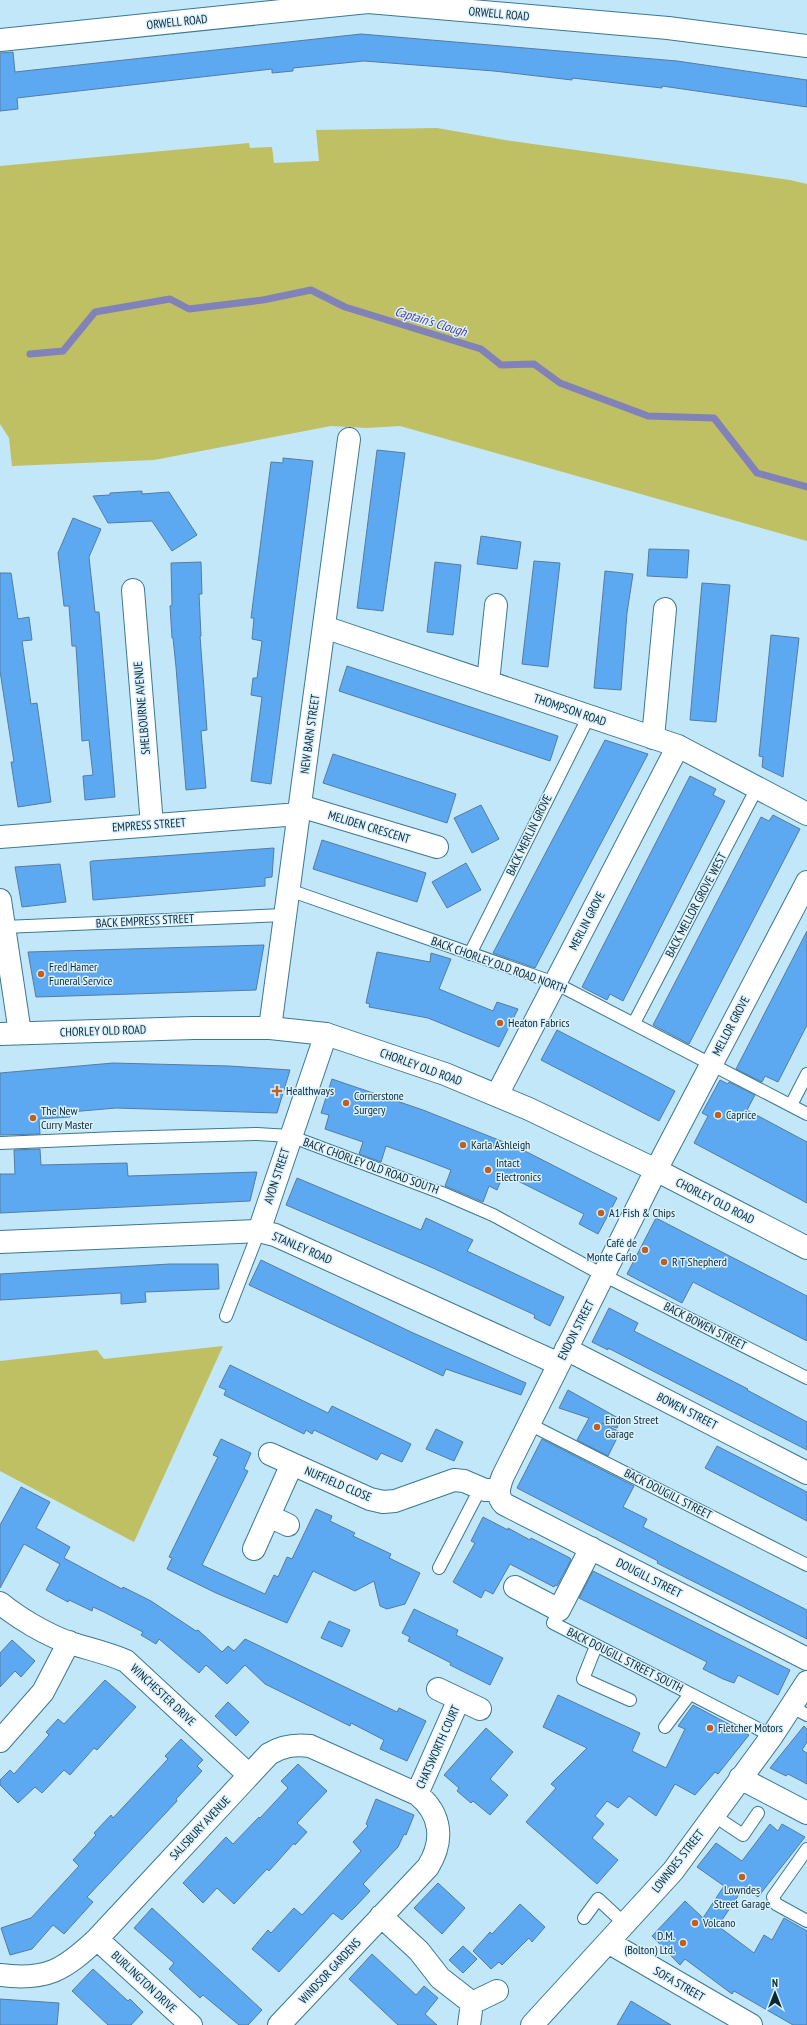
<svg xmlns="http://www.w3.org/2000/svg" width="807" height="2025" viewBox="0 0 807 2025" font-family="'PT Sans Narrow',sans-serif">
<rect width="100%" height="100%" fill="#c2e7f9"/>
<path fill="#bfbf64" d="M437,128L505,140L790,180L807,184V541L400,426L367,428L331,426L154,460L12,466L9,438L0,424V166L249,143L250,148L272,147L274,163L319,161L316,130Z
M223,1346L134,1542L0,1471V1361L97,1350L104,1359Z"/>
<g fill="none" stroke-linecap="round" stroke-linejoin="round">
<path stroke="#8082b9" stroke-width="7" d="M30,354L63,351L95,312L170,299L189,309L263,300L311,290L345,307L481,349L501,365L534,364L560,383L648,416L714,418L757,473L807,487"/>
</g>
<path fill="#5da9f1" stroke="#547ca3" d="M361,34L677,61L807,80V107L662,86V88L572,78V80L494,71L364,61L293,68V71L272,73V69L34,96L17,98L18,109L0,111V53L13,52L15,72Z
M377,450L405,453L383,611L357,608Z
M283,458L313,461L271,784L251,781L262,697L251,695L253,678H257L262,641L252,639L254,618H251L271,462L283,463Z
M142,491V494L169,492L197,535L172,551L152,521L108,523L93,496L110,495V493Z
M73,518L101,529L89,557L95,612H99L115,797L85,800L83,776L93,775L89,740L82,741L76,646H72L69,606H64L58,553Z
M481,536L521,542L517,569L477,564Z
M649,549L689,550L687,578L647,576Z
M534,561L560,563L548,667L522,664Z
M201,562L202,594H199L201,636H200L207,730L201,731L206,788L186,790L176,667L173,638H172L170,606L172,605L171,563Z
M435,562L461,565L453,635L427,632Z
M605,571L633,574L627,613L621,690L594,688Z
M0,573H11L18,619L29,617L32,640L22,641L31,704L37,703L51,802L18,807L11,762H14L0,671Z
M702,583L730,585L716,722L690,720Z
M771,635L799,638L783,777L762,767L763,757L759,756Z
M347,666L558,736L550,761L339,691Z
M605,740L648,754L535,968L493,953Z
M333,754L456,794L447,823L323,783Z
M690,776L716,789L713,795L725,801L623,1001L610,994L607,1000L582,987Z
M481,805L499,839L472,853L454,818Z
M773,815L800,829L689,1044L653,1025L761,817L769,821Z
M322,840L426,873L417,902L313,869Z
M274,848L272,877L265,878V886L93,900L90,862L92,861Z
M466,863L481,890L447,908L432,882Z
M60,864L66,902L22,907L15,867Z
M807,931V1025L778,1082L765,1076L762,1082L736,1069Z
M264,945L256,990L69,996L36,997L28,952Z
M377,952L430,962L431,953L451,959L439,989L493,1011L497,1002L518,1009L499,1047L428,1018L369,1007L370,1004L366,1003Z
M557,1030L675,1091L659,1121L541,1060Z
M113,1063L229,1066L290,1070L277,1113L116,1108L70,1112V1117L39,1119L40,1134L0,1135V1073Z
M332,1079L423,1110L519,1148L617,1198L598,1234L579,1224L584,1214L508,1176L506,1179L502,1178L497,1190L489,1186L483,1202L445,1186L451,1170L425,1160L386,1146L381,1162L359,1154L363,1142L325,1129L329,1115L321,1113Z
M720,1080L728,1084L729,1082L755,1095L747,1110L807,1142V1203L694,1143L708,1116L702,1113Z
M40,1149L41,1165L127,1163L128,1176L257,1172L250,1201L0,1213V1174H15L14,1150Z
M297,1178L421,1230L426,1218L473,1240L467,1251L564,1297L550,1326L534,1318L535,1315L433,1268L286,1205Z
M656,1218L807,1296V1341L693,1282L682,1303L627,1274Z
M261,1260L411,1332L526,1383L521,1395L446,1369L443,1376L249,1285Z
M170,1264H218L219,1289L145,1292L146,1302L121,1304V1293L0,1300V1274Z
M609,1308L638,1323L634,1331L748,1389L747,1390L807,1422V1450L608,1348V1350L592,1342Z
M230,1365L328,1413L332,1406L411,1444L402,1462L381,1453L377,1460L314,1430L312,1434L306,1430L304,1434L224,1395L226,1390L219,1387Z
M568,1390L620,1419L617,1428L602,1423L620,1432L608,1456L577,1440L589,1418L559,1408Z
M436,1429L463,1442L454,1461L426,1449Z
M221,1439L251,1453L244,1469L248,1471L202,1565L265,1594L274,1575L278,1577L287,1557L292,1559L316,1509L332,1516L330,1521L355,1533L353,1536L391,1554L389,1558L420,1573L405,1604L387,1609L380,1606L374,1581L355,1591L313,1571L287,1623L216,1593L167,1569L172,1558L169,1557L218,1457L213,1455Z
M542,1439L634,1486L623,1507L647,1519L643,1527L807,1610V1639L657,1563L658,1561L517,1488Z
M717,1446L807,1492V1521L705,1468Z
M21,1487L50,1502L36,1528L70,1547L64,1558L122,1589L123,1587L151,1601L196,1631L198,1630L222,1652L228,1646L234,1651L245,1639L397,1712L399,1708L426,1721L407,1761L380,1749L384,1740L351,1723L350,1726L265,1684L245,1665L227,1684L206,1665L199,1673L159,1639L156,1644L141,1635L143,1632L104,1612L93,1607L92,1611L69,1600L68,1602L46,1590L60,1564L24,1544L0,1588V1525Z
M483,1517L508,1530V1528L530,1540L531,1538L570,1558L571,1560L557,1586L555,1585L554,1587L510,1564L493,1594L485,1590L481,1598L453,1582L475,1543L471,1541Z
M593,1571L790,1670L778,1695L738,1675L734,1683L723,1679L703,1669L707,1662L579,1598Z
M414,1609L458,1630L456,1635L503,1658L490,1685L450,1665L451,1663L408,1641L410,1637L402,1633Z
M329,1621L350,1630L342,1647L321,1638Z
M12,1640L35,1661L21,1677L15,1671L0,1687V1653Z
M105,1680L136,1707L97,1750L94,1748L70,1775L64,1770L42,1793L35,1787L18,1803L0,1785V1780L10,1770L14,1774L49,1735L46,1732L58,1719L64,1724Z
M558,1695L640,1733L632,1751L666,1768L685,1729L678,1726L693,1705L749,1735L718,1774L715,1772L695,1795L675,1784L656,1816L629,1796L618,1808L607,1801L595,1816L604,1824L592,1838L618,1860L597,1884L526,1822L556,1788L551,1784L587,1748L543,1727Z
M228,1702L249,1722L236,1736L215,1716Z
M804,1726L807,1729V1742L802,1750L807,1753V1784L788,1774L786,1776L770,1768Z
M486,1728L513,1752L490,1779L508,1795L490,1815L473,1801L471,1803L457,1791L459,1788L444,1775Z
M181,1739L203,1760L197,1766L202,1771L176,1799L177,1801L87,1897L93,1902L64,1934L53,1925L32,1949L10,1955L1,1928L31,1918L79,1866L73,1860L96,1835L94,1833L111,1815L113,1818L168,1759L165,1756Z
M298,1764L327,1791L297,1823L307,1832L295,1845L294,1843L269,1871L267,1869L234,1904L217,1888L203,1903L183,1883L226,1837L233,1844L259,1817L260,1818L288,1788L281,1781Z
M376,1799L414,1815L406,1835L404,1834L398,1847L363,1884L370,1891L357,1905L342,1920L333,1913L279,1972L252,1949L268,1930L271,1933L294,1908L302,1915L361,1851L353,1842L368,1826L366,1824Z
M770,1824L778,1831L782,1824L805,1837L758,1897L744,1887L718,1926L754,1953L764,1935L772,1940L784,1918L807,1931V2025H793L734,1991L732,1994L685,1959L680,1965L652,1936L685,1901L703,1918L724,1886L697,1867L716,1843L742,1861Z
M438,1883L465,1908L442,1934L414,1908Z
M520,1904L545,1927L532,1942L529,1938L502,1965L499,1962L491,1969L473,1951L490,1932L492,1934Z
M152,1908L262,2010L248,2025H239L203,1995L200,1998L169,1969L174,1963L134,1928Z
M463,1946L477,1959L463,1973L449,1960Z
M372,1954L416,1995L424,1986L438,1998L425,2014L437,2025H398L349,1979Z
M93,1969L128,2001L130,1999L143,2012L131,2025H108L72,1991Z
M0,1999L59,2003L57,2025H0Z
M631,2001L671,2025H617Z"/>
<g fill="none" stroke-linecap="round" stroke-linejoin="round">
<g stroke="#3a7893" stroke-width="14">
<path id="service" d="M289,890L555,983L807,1114
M4,927L285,915
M470,954L589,716
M634,1023L757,788
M791,1105L807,1074
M0,1143L117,1138L257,1134L290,1136L442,1193L493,1215L603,1275L807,1378
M226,1316L259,1231
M529,1424L807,1565
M439,1568L480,1489
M559,1610L553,1623L772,1736
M596,1646L583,1679L630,1700
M792,1707L807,1715
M665,1727L690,1694
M713,1815L743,1835L758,1813
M807,1849L773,1897L776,1904L807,1921
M584,1918L598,1899L625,1924"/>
</g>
<g stroke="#3a7893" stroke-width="24">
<path id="minor" d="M0,40L368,2L668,28L807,46
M133,590L152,825
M324,627L678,746L807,814
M488,682L496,605
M653,738L665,609
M300,806L437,847
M0,837L299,814
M807,882L656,1170L503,1476C499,1486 496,1496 504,1504L807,1659
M270,1028L349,439
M497,1095L678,746
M259,1231L326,1034
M0,1242L259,1231L275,1235L559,1364
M566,1349L807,1473
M270,1454L370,1499L383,1502L395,1501L454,1480L464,1481L485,1490H499
M269,1516L288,1525
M254,1549L292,1464
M515,1587L559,1610L591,1548
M0,1603C18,1618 47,1635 70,1643C89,1649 108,1653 126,1661L249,1775
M438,1689L480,1709
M0,1741L43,1692L69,1642
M740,1778L807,1813
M417,1794L459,1699
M381,1916L419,1951L440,1978L472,2003
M97,1939L191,2025
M608,1942L751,2025
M0,1975C47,1981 64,1970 97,1939L269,1754C282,1746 294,1744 310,1746L417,1794C442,1814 444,1841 428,1867L279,2025
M469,2025L472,2003L497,1991
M532,2025L673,1871L772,1736L807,1682"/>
</g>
<g stroke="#3a7893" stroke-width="24">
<path id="tertiary" d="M0,900L20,1033"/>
</g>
<g stroke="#3a7893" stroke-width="24">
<path id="secondary" d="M0,1034L194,1028H270L326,1034L445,1074L529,1109L656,1170L807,1248"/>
</g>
<use href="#service" stroke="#fff" stroke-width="12"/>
<use href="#minor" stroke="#fff" stroke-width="22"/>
<use href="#tertiary" stroke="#fff" stroke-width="22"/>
<use href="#secondary" stroke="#fff" stroke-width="22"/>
</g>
<g fill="#c05f1f" stroke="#daf2ff" stroke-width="1.5">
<circle cx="41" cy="974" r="4"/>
<circle cx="500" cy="1023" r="4"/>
<path d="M275 1085h4v4h4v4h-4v4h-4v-4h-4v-4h4z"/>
<circle cx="346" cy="1103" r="4"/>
<circle cx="718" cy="1115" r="4"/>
<circle cx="33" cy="1118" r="4"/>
<circle cx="463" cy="1145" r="4"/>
<circle cx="488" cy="1170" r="4"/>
<circle cx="601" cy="1213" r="4"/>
<circle cx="645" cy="1250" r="4"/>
<circle cx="664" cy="1262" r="4"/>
<circle cx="597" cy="1427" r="4"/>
<circle cx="710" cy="1728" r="4"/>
<circle cx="742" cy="1877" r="4"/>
<circle cx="695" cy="1923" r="4"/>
<circle cx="683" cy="1943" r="4"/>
</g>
<g text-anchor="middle" stroke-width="3" stroke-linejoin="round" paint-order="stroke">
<g font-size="12" fill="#0d2732" stroke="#daf2ff">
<text transform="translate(499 14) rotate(5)" y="4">ORWELL ROAD</text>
<text transform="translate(177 22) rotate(-6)" y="4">ORWELL ROAD</text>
<text transform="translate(142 708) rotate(-95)" y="4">SHELBOURNE AVENUE</text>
<text transform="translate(570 710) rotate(19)" y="4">THOMPSON ROAD</text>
<text transform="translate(310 734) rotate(-82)" y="4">NEW BARN STREET</text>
<text transform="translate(149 825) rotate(-4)" y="4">EMPRESS STREET</text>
<text transform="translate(369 827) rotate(17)" y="4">MELIDEN CRESCENT</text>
<text transform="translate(529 835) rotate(-64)" y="4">BACK MERLIN GROVE</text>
<text transform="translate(696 905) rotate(-62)" y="4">BACK MELLOR GROVE WEST</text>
<text transform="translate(145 921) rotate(-3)" y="4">BACK EMPRESS STREET</text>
<text transform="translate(587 921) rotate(-63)" y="4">MERLIN GROVE</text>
<text transform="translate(499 965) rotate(20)" y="4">BACK CHORLEY OLD ROAD NORTH</text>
<text transform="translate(731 1026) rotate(-62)" y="4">MELLOR GROVE</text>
<text transform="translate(103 1031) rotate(-2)" y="4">CHORLEY OLD ROAD</text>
<text transform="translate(421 1067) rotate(20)" y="4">CHORLEY OLD ROAD</text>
<text transform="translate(371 1166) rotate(20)" y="4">BACK CHORLEY OLD ROAD SOUTH</text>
<text transform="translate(277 1176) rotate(-72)" y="4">AVON STREET</text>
<text transform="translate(715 1201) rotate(27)" y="4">CHORLEY OLD ROAD</text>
<text transform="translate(302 1248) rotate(23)" y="4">STANLEY ROAD</text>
<text transform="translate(705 1326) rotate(27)" y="4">BACK BOWEN STREET</text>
<text transform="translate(576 1330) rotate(-63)" y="4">ENDON STREET</text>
<text transform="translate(687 1411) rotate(27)" y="4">BOWEN STREET</text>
<text transform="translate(338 1484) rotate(23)" y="4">NUFFIELD CLOSE</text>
<text transform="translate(668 1494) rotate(27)" y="4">BACK DOUGILL STREET</text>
<text transform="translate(649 1578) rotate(27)" y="4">DOUGILL STREET</text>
<text transform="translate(625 1660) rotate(27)" y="4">BACK DOUGILL STREET SOUTH</text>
<text transform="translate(163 1695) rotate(43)" y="4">WINCHESTER DRIVE</text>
<text transform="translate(438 1747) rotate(-66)" y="4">CHATSWORTH COURT</text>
<text transform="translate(200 1828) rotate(-47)" y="4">SALISBURY AVENUE</text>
<text transform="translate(678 1861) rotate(-52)" y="4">LOWNDES STREET</text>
<text transform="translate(330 1971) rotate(-47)" y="4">WINDSOR GARDENS</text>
<text transform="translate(144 1982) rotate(43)" y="4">BURLINGTON DRIVE</text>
<text transform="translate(679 1984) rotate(30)" y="4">SOFA STREET</text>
</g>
<g font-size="12" fill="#0d2732" stroke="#daf2ff" text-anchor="start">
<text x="49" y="971">Fred Hamer<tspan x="49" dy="14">Funeral Service</tspan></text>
<text x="508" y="1027">Heaton Fabrics</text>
<text x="286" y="1095">Healthways</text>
<text x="354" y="1100">Cornerstone<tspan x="354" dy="14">Surgery</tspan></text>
<text x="41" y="1115">The New<tspan x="41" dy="14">Curry Master</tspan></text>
<text x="726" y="1119">Caprice</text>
<text x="471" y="1149">Karla Ashleigh</text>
<text x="496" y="1167">Intact<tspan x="496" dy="14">Electronics</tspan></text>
<text x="609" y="1217">A1 Fish &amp; Chips</text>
<text x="637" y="1247" text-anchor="end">Café de<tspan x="637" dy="14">Monte Carlo</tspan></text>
<text x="672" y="1266">R T Shepherd</text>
<text x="605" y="1424">Endon Street<tspan x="605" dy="14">Garage</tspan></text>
<text x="718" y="1732">Fletcher Motors</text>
<text x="742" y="1894" text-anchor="middle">Lowndes<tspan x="742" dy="14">Street Garage</tspan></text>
<text x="703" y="1927">Volcano</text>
<text x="675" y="1940" text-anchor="end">D.M.<tspan x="675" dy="14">(Bolton) Ltd.</tspan></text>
</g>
<g font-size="13" font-style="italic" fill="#5139a1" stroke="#daf2ff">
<text transform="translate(431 321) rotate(17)" y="5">Captain's Clough</text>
</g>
</g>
<g transform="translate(775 1993)" stroke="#daf2ff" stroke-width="3" paint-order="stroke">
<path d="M0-3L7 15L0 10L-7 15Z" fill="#0d2732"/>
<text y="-6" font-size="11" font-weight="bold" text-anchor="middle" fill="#0d2732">N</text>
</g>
</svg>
